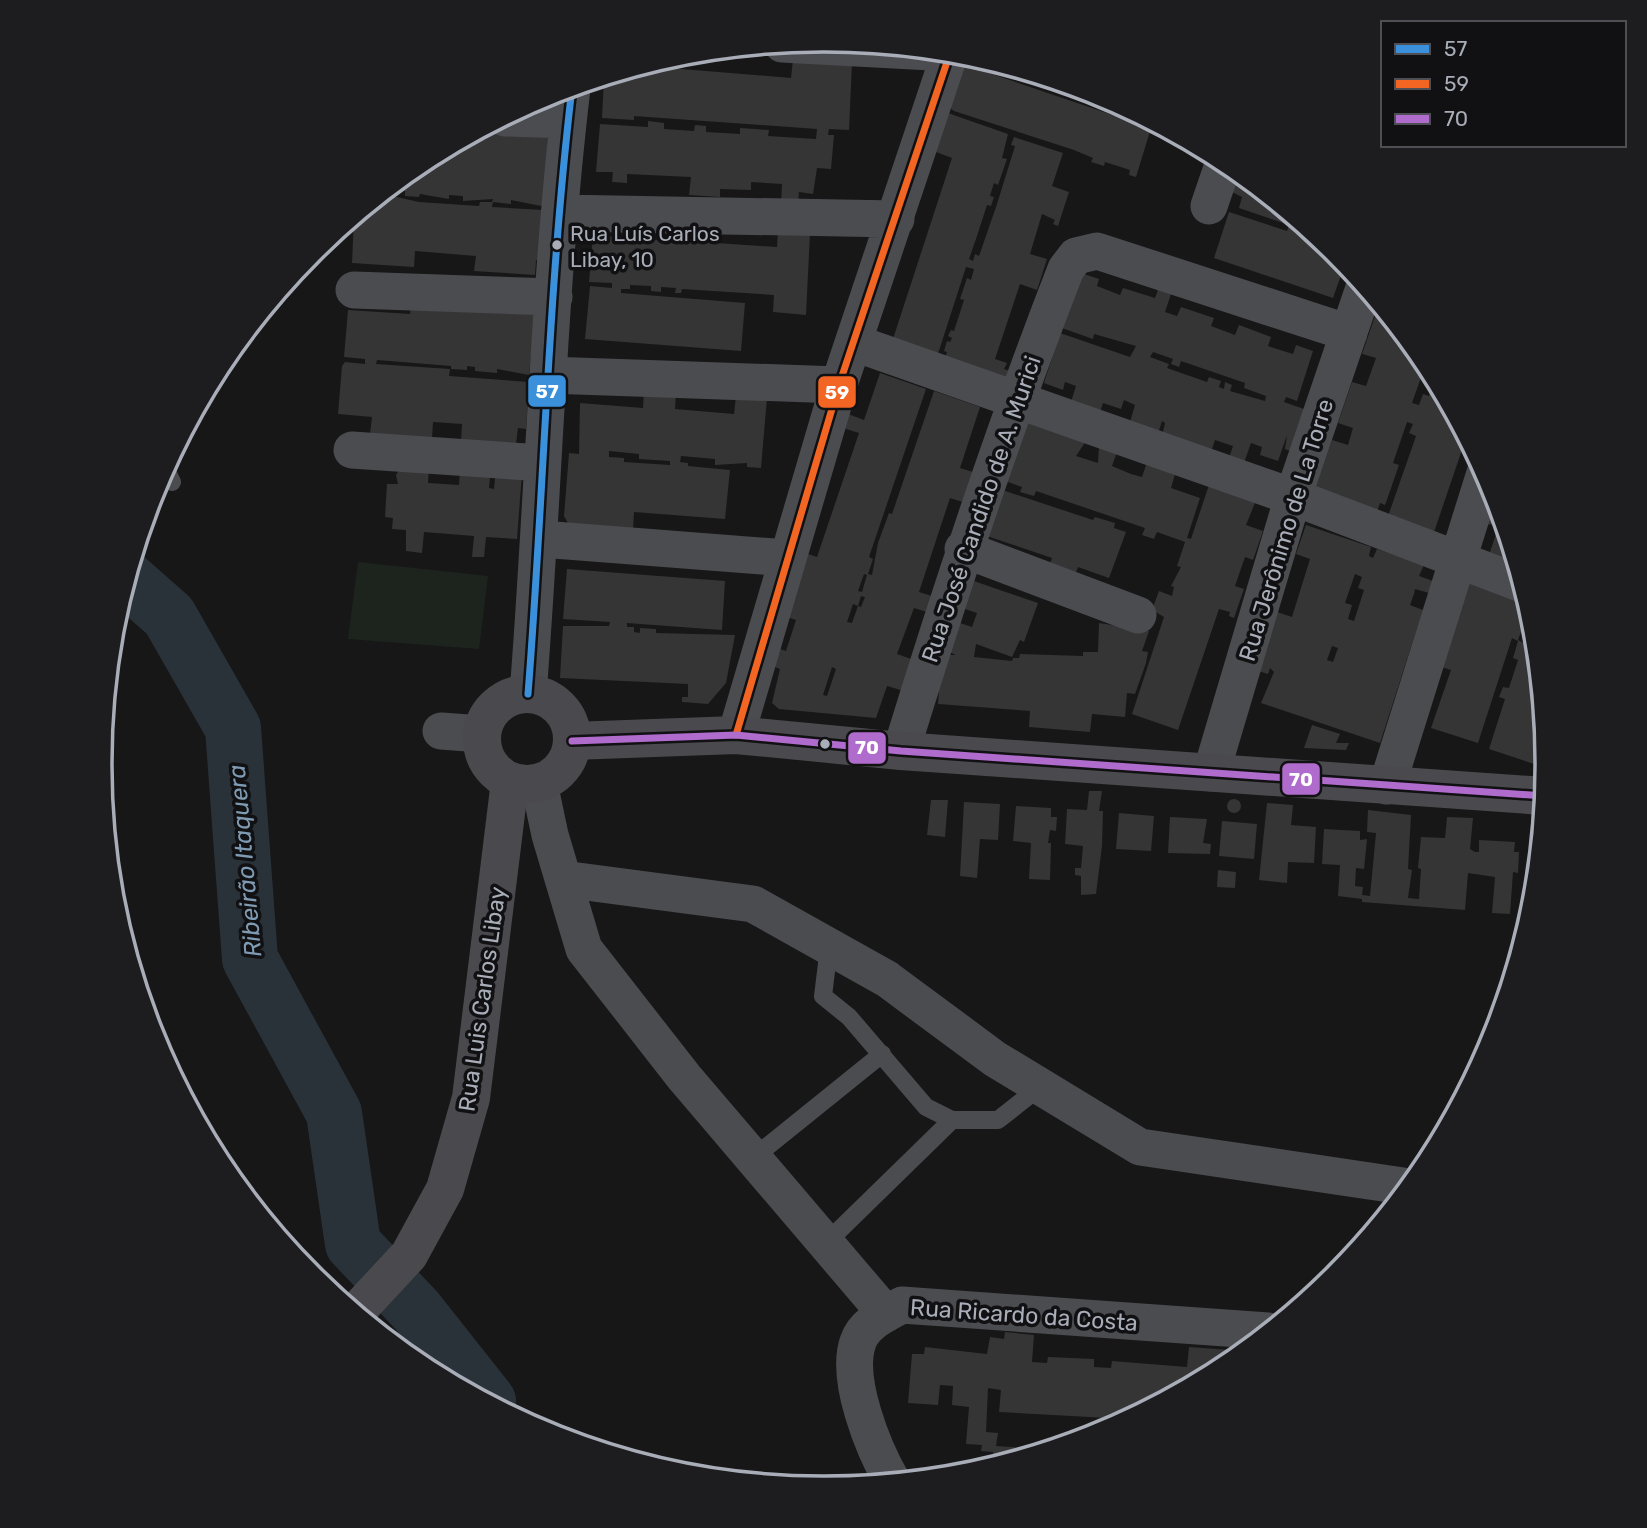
<svg xmlns="http://www.w3.org/2000/svg" width="1647" height="1528" viewBox="0 0 1647 1528" font-family="Rubik,sans-serif">
<rect width="100%" height="100%" fill="#171717"/>
<path fill="#1d241e" d="M358,562L488,576L479,649L348,639Z"/>
<g fill="none" stroke-linecap="round" stroke-linejoin="round">
<path stroke="#2a3239" stroke-width="56" d="M127,579L169,616L233,728L250,959L334,1113L353,1244L416,1310L488,1401"/>
</g>
<path fill="#353536" fill-rule="evenodd" d="M968,55L999,64L995,75L1151,128L1136,177L1129,175L1130,170L1105,162L1104,166L1091,162L1093,158L1074,150L954,111L950,108Z
M669,58V68L791,78L793,59L852,63L849,130L829,129L828,135H834L831,169L817,168L813,194L799,192L798,205L781,204L782,184L751,182V190L720,189V197L689,195L691,177L627,174V183L612,182L613,172H596L600,124L648,127V121L664,123V129L694,131L695,125L706,126V132L740,134V128L755,129L769,130L768,136L816,139L817,129L634,116V120L602,118L604,78Z
M551,94L550,109L525,107L547,95Z
M948,113L1008,134L1002,158L1007,159L998,185L994,183L990,196L994,197L991,206L987,205L977,236L969,259L973,261L975,254L979,256L997,204L1015,146L1011,145L1014,137L1063,153L1052,186L1069,192L1058,226L1053,224L1055,220L1042,214L1030,254L1047,259L1037,290L1020,284L995,359L1007,363L1004,369L1010,371L1006,383L944,362L947,352L944,351L947,341L950,342L952,338L948,336L951,330L954,331L964,300L960,299L967,278L971,280L974,269L966,267L936,360L891,345L952,158L936,152Z
M479,131L548,136L544,202L541,206L511,200V204L493,202L492,207L543,210L540,260H536L535,275L474,271L476,256L415,251L414,267L352,263L354,218L377,199L387,200L388,195L419,202L479,206L480,202H492L493,199L463,201V196L449,195V199L420,194L419,197L405,196V191L388,190L422,162Z
M1236,175L1246,179L1293,218L1291,225L1297,227L1298,222L1306,228L1303,235L1326,244L1345,264L1333,298L1214,258L1229,212L1287,231L1289,225L1239,208L1242,197L1230,191Z
M686,224L717,226L716,243L777,247L778,230L810,233L806,315L773,312L774,295L682,289L681,293H675L676,288L661,287V292L651,291V286L630,285V289H621V293L745,303L741,351L585,339L590,286L612,288V283L589,282L593,235L685,242Z
M1081,273L1099,279L1097,286L1120,295L1123,288L1155,298L1159,287L1172,291L1165,312L1177,316L1181,307L1214,318L1211,326L1235,335L1239,325L1271,337L1268,346L1293,354L1296,345L1313,351L1297,401L1286,397L1284,402L1304,409L1290,451L1285,449L1287,435L1278,461L1260,455L1262,447L1251,443L1244,463L1229,458L1233,446L1215,440L1211,452L1162,436L1165,423L1162,421L1158,434L1129,425L1135,405L1124,400L1121,409L1103,403L1099,415L1070,405L1076,386L1065,382L1063,390L1044,383L1060,333L1130,357L1136,346L1094,334L1093,339L1056,326ZM1153,352L1173,359L1171,364L1179,367L1181,361L1245,383L1244,388L1266,396L1265,401L1230,391L1232,385L1225,382L1224,389L1219,387L1221,381L1209,377L1207,382L1167,368L1169,364L1150,357Z
M412,295L536,304L529,375L497,369V373L475,371V367L467,366V370L451,369V366L377,360L376,364L450,369L449,376L529,382L526,429L518,428L516,444L461,440L462,424L433,422L432,438L370,434L372,417L338,414L342,366L345,362L365,364V359L344,357L348,310L410,314Z
M1379,305L1426,363L1412,403L1419,405L1423,394L1429,396L1434,378L1466,438L1432,538L1386,522L1416,436L1409,433L1413,424L1407,422L1393,463L1399,465L1390,491L1385,505L1380,503L1375,518L1312,497L1332,440L1348,445L1353,428L1338,423L1352,382L1366,386L1376,358L1362,354Z
M880,373L926,389L869,557L873,559L868,574L872,575L878,543L889,513L892,514L934,391L980,407L960,468L976,473L966,503L950,498L919,592L935,597L930,613L914,608L897,654L914,660L904,691L887,686L876,718L779,709L772,703L780,669L765,663L771,646L786,651L796,620L781,615L802,552L817,557L859,433L843,428L848,414L864,420ZM864,574L867,575L862,592L858,591ZM861,596L865,597L861,607L858,606L852,623L847,622L853,604L858,606ZM832,667L836,669L827,696L823,695Z
M644,390L676,393L675,409L734,414L736,396L767,398L761,468L747,467V463L715,465V459L681,456L680,462L688,463V466L730,470L725,519L634,512L633,530L569,525L564,516L569,453L579,454L580,403L643,408ZM609,451L639,454V459L670,461V465L624,462V458L609,457Z
M1025,421L1086,441L1076,456L1098,463L1099,446L1117,452L1112,466L1131,474L1142,477L1147,462L1176,471L1171,488L1200,498L1187,538L1191,539L1210,482L1257,498L1246,525L1263,531L1253,560L1245,557L1235,586L1244,589L1234,618L1229,616L1230,612L1219,609L1178,730L1132,714L1164,617L1152,610L1159,591L1172,596L1174,587L1171,586L1181,567L1177,566L1185,542L1157,532L1154,539L1142,535L1145,528L1036,491L1034,496L1020,492L1022,487L1005,481Z
M402,465L429,467L428,483L459,485L460,469L522,473L517,539L486,537L484,557H472L474,536L424,532L422,553L406,551V530L392,529L393,518L385,517L387,484H398L396,475ZM490,477L495,478L494,489L489,488Z
M1002,490L1093,520L1095,517L1115,523L1114,528L1126,532L1109,578L1078,567L1072,583L1046,574L1052,558L987,536Z
M1494,494L1517,568L1488,558L1499,525L1484,524Z
M1306,525L1371,547L1369,556L1373,558L1377,549L1424,565L1419,576L1433,581L1429,593L1415,589L1414,594L1410,605L1423,610L1380,743L1261,703L1274,672L1270,668L1268,674L1258,671L1277,612L1292,617L1310,559L1296,554ZM1355,574L1362,577L1358,588L1364,590L1354,621L1348,619L1352,605L1345,603ZM1332,646L1338,648L1333,662L1327,660Z
M567,569L725,581L722,630L627,623V627H634V632L640,633V628L656,629V633L735,635L726,683L708,704L682,702V697H688V684L560,678L563,626H609L610,622L563,619Z
M971,580L1038,603L1024,642L1020,640L1012,657L976,644L974,657L1012,661L1013,658H1019L1020,654L1083,656V652H1098L1099,623L1149,631L1142,651L1148,652L1146,663L1135,694L1127,693L1125,717L1092,714L1090,732L1029,727L1030,711L938,704L940,674L945,655H956L947,651L957,622L972,627L977,613L962,608Z
M1468,580L1523,599L1519,611L1527,614L1529,608L1533,623L1544,735L1534,764L1489,749L1505,699L1499,697L1503,687L1509,688L1518,660L1513,658L1518,641L1512,638L1478,743L1431,728L1451,670L1438,666ZM1522,629L1529,631L1524,643L1518,640Z
M1312,725L1340,734L1336,743H1349L1346,750L1304,748Z
M1089,791H1102L1099,811H1103L1102,846L1096,894L1081,895V876L1075,875V868H1081L1083,846L1065,844L1067,809L1087,810Z
M1227 806a7 7 0 1 1 14 0a7 7 0 1 1-14 0Z
M931,800H948L945,837L927,835Z
M964,802L1000,804L998,840L980,839L977,878L960,876Z
M1267,803L1293,805L1291,825L1316,827L1314,863L1288,862L1287,883L1259,880Z
M1016,806L1051,808V817H1057L1056,831L1050,830L1048,843H1051L1050,880L1029,879L1031,843L1013,841Z
M1368,810L1411,815L1408,869L1412,870L1408,898L1419,899L1421,869L1418,868L1421,837L1445,838L1447,817L1473,818L1470,849L1475,852H1479V840L1515,842L1514,852H1519L1518,873L1513,872L1510,914L1492,913L1495,877L1468,873L1465,910L1362,902V899L1338,896L1340,865L1322,864L1324,829L1360,831V840L1367,839L1364,869L1356,868L1355,886L1363,887L1362,895L1370,896L1376,833L1367,832Z
M1119,813L1154,816L1151,851L1116,849Z
M1170,817L1207,819L1203,843L1211,844L1210,854L1168,853Z
M1222,821L1257,824L1254,859L1219,856Z
M1531,843L1539,844L1536,880L1528,879Z
M1218,870L1236,872L1235,888L1217,887Z
M1005,1332L1034,1335L1032,1362L1047,1363L1048,1357L1094,1359V1367L1111,1368L1112,1361L1187,1367L1189,1347L1244,1351L1225,1366L1126,1419L999,1412L1001,1390L988,1388L986,1432L998,1433L996,1446L1027,1448V1455L992,1466L993,1452L981,1451L982,1445L966,1444L969,1407L952,1405L953,1386L940,1385L938,1405L908,1403L912,1354H924L925,1347L987,1354L990,1337L1004,1339Z"/>
<g fill="none" stroke-linecap="round" stroke-linejoin="round">
<path stroke="#4b4c50" stroke-width="18" d="M165,468L172,482
M829,947L823,996L849,1017L926,1107L952,1120
M753,1158L882,1054
M826,1243L952,1120H998L1041,1086"/>
<path stroke="#4b4c50" stroke-width="37" d="M782,44L950,53
M505,118L568,120
M1209,206L1224,162
M561,213L896,219
M354,290L554,297
M855,343L1293,497L1522,584
M548,375L839,385
M352,450L542,463
M541,539L787,558
M963,549L1138,615
M528,694C544,492 548,289 572,88
M441,731L482,734
M736,735L839,385L950,53
M901,751C951,588 1004,428 1066,269L1076,256L1097,251L1349,333
M1211,773L1293,497L1364,288
M539,783L550,835L584,949L684,1077L886,1314
M1387,786L1485,473
M563,879L753,904L887,979L995,1059L1140,1147L1403,1186
M892,1481C873,1448 845,1379 858,1342C864,1323 886,1314 902,1305L1268,1331"/>
<path stroke="#4a4a4e" stroke-width="38" d="M482 739a45 45 0 1 1 90 0a45 45 0 1 1-90 0Z
M572,741L736,735L901,751L1544,796
M356,1312L409,1255L445,1189L471,1098L510,781"/>
<g stroke="#111113" stroke-width="12">
<path id="bus-1" d="M528,694C544,492 548,289 572,88"/>
</g>
<g stroke="#111113" stroke-width="12">
<path id="bus-2" d="M736,735L839,385L950,53"/>
</g>
<g stroke="#111113" stroke-width="12">
<path id="bus-3" d="M572,741L736,735L901,751L1544,796"/>
</g>
<use href="#bus-1" stroke="#3a90db" stroke-width="7"/>
<use href="#bus-2" stroke="#f26522" stroke-width="7"/>
<use href="#bus-3" stroke="#b06ccc" stroke-width="7"/>
</g>
<g fill="#a8adb8" stroke="#111113" stroke-width="2.5">
<circle cx="557" cy="245" r="6"/>
<circle cx="825" cy="744" r="6"/>
</g>
<g text-anchor="middle" stroke-width="7" stroke-linejoin="round" paint-order="stroke">
<g font-size="21" fill="#a8adb8" stroke="#111113" text-anchor="start">
<text x="570" y="241">Rua Luís Carlos<tspan x="570" dy="26">Libay, 10</tspan></text>
</g>
<g font-size="23" fill="#a8adb8" stroke="#111113">
<text transform="translate(981 509) rotate(-71)" y="8">Rua José Candido de A. Murici</text>
<text transform="translate(1286 530) rotate(-73)" y="8">Rua Jerônimo de La Torre</text>
<text transform="translate(482 999) rotate(-82)" y="8">Rua Luis Carlos Libay</text>
<text transform="translate(1024 1315) rotate(4)" y="8">Rua Ricardo da Costa</text>
</g>
<g font-size="24" font-style="italic" fill="#7f9bb3" stroke="#111113">
<text transform="translate(245 861) rotate(-95)" y="8">Ribeirão Itaquera</text>
</g>
</g>
<path d="M0 0H1647V1528H0ZM823 52H824A711 711 0 0 1 1535 763V765A711 711 0 0 1 824 1476H823A711 711 0 0 1 112 765V763A711 711 0 0 1 823 52Z" fill="#1d1d20" fill-rule="evenodd"/>
<path fill="none" stroke="#a8adb8" stroke-width="3.5" d="M823 52H824A711 711 0 0 1 1535 763V765A711 711 0 0 1 824 1476H823A711 711 0 0 1 112 765V763A711 711 0 0 1 823 52Z"/>
<g stroke="#111113" stroke-width="2.5">
<rect x="527" y="374" width="40" height="34" rx="7" fill="#3a90db"/>
<rect x="817" y="375" width="40" height="34" rx="7" fill="#f26522"/>
<rect x="847" y="731" width="40" height="34" rx="7" fill="#b06ccc"/>
<rect x="1281" y="762" width="40" height="34" rx="7" fill="#b06ccc"/>
</g>
<g font-size="19" text-anchor="middle" font-weight="bold" fill="#fff">
<text x="547" y="398">57</text>
<text x="837" y="399">59</text>
<text x="867" y="754">70</text>
<text x="1301" y="786">70</text>
</g>
<rect x="1381" y="21" width="245" height="126" fill="#111113" stroke="#4d4f55" stroke-width="2"/>
<rect x="1395" y="44" width="35" height="10" fill="#3a90db" stroke="#4d4f55" stroke-width="2"/>
<text x="1444" y="56" font-size="21" fill="#a8adb8">57</text>
<rect x="1395" y="79" width="35" height="10" fill="#f26522" stroke="#4d4f55" stroke-width="2"/>
<text x="1444" y="91" font-size="21" fill="#a8adb8">59</text>
<rect x="1395" y="114" width="35" height="10" fill="#b06ccc" stroke="#4d4f55" stroke-width="2"/>
<text x="1444" y="126" font-size="21" fill="#a8adb8">70</text>
</svg>
